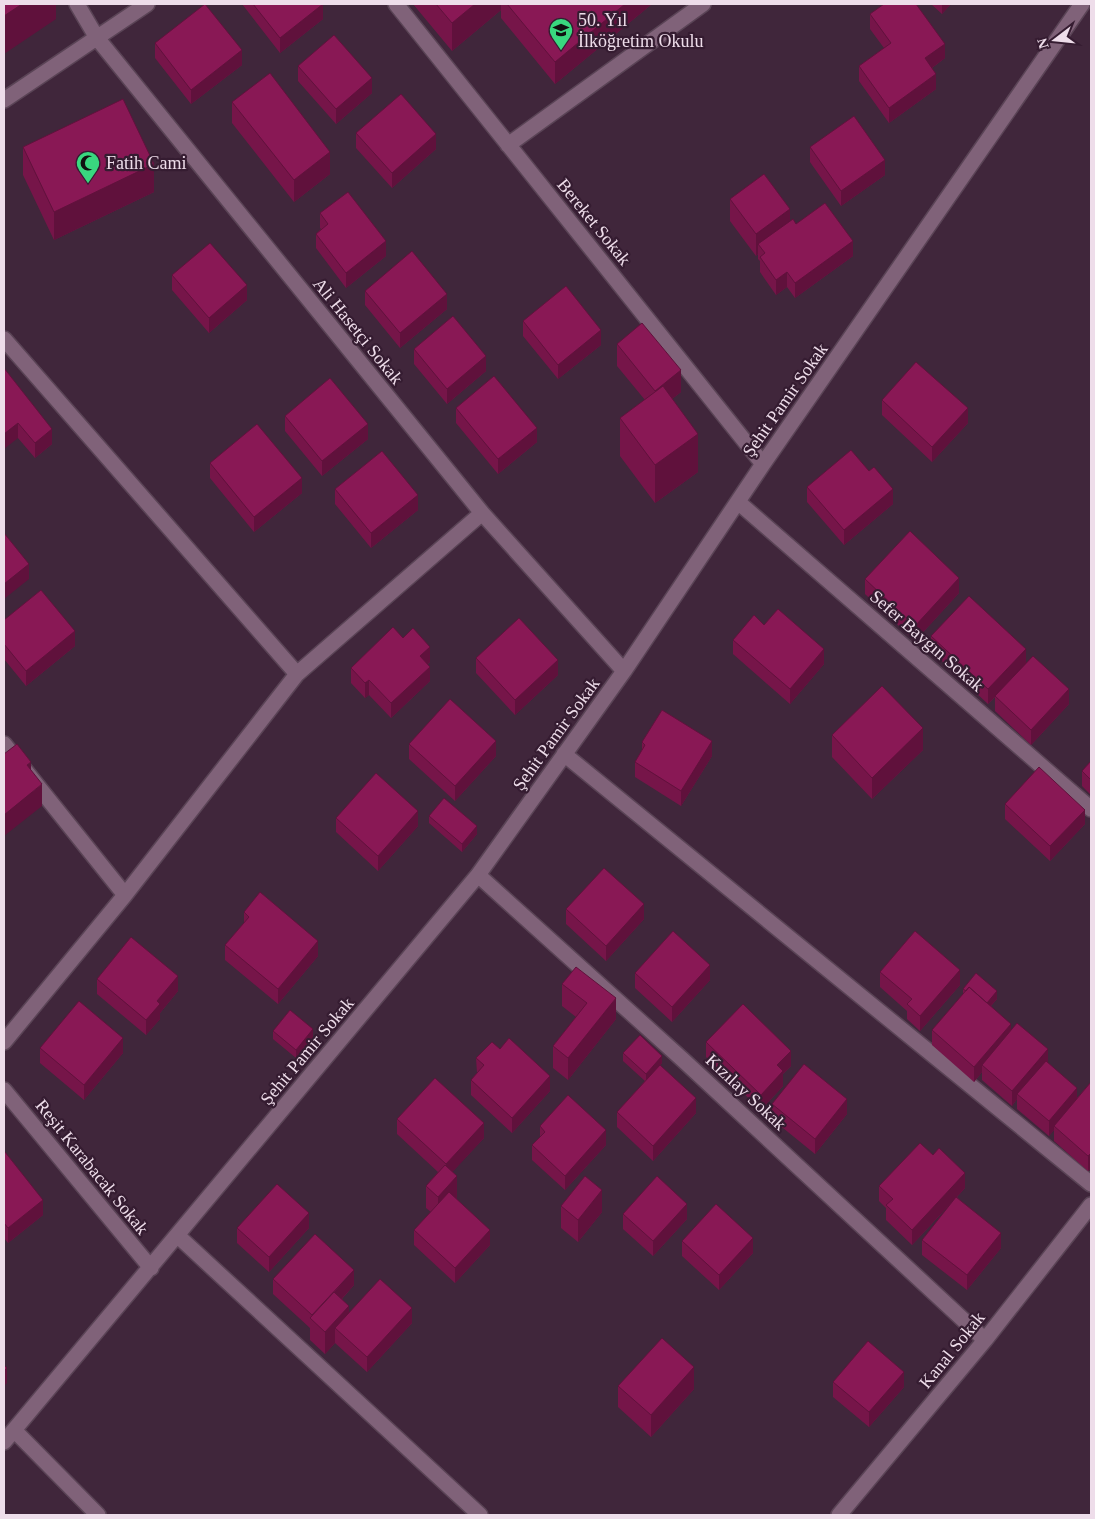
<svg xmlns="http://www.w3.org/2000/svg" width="1095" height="1519" viewBox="0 0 1095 1519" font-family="Georgia,serif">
<rect width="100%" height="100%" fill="#40263b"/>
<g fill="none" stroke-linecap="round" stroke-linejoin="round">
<g stroke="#5a4456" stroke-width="18">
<path id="minor" d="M77,4L97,38L482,513L624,671
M396,4L763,464
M4,100L147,4
M508,145L703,4
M4,339L297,674
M738,502L1091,809
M4,744L125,895
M564,754L1091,1184
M478,875L682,1059L985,1340
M4,1042L125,895L297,674L482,513
M4,1090L151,1268
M178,1236L480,1515
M14,1430L98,1515
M4,1442L478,875L624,671L763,464L1082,4
M839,1515L985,1340L1091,1205"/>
</g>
<use href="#minor" stroke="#806279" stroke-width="15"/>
</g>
<path fill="#761549" d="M242,4H323V19L280,53Z
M413,4H652L555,84L501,18V10L452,51Z
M931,4H951L942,14Z
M870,14L945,58L932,68L936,89L889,123L859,81V66L884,48L870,29Z
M155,43L242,65L191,104L155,58Z
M298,66L372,93L336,124L298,81Z
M232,102L330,174L294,202L232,123Z
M356,133L436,149L392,188L356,148Z
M23,147L154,192L54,240L23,175Z
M810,147L885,175L841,206L810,162Z
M730,199L790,221L853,256L795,298L787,287L776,295L760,272V261L758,259V254L756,256L730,221Z
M320,213L386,256L346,288L316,248V234L321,229L320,228Z
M172,275L247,300L209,333L172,290Z
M365,291L447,309L400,348L365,305Z
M523,321L601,345L558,379L523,336Z
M617,344L681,392L672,399L698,472L655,503L620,456V418L645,400L617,366Z
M414,349L486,371L447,404L414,364Z
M4,368L52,444L35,458L18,438Z
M882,400L968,423L932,462L882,415Z
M456,408L537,442L498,474L456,423Z
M285,416L368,439L322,476L285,431Z
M210,463L302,493L254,532L210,478Z
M869,471L893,504L844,545L807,502V487Z
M335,489L418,510L371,548L335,504Z
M865,579L959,593L915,641L865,594Z
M4,620L75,646L26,686L4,659Z
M764,625L824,664L790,704L733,654V640Z
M931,636L1026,664L1069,704L1031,745L995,711V697L988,704L931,651Z
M403,638L430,662L428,664L430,681L391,718L369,695L365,698L351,683V668Z
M476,658L558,675L515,715L476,673Z
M832,735L923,750L872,799L832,757Z
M642,742L712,756L681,806L635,777V762L642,750Z
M409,744L496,756L455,801L409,759Z
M1091,761V795L1082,786V771Z
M1005,804L1085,824L1050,861L1005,819Z
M429,816L477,834L462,852L429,823Z
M336,818L418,826L378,871L336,832Z
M566,909L644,919L606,961L566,924Z
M244,912L318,956L278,1004L225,960V945L244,923Z
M880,972L960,985L920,1031L907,1019V1011L880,987Z
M635,973L710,980L672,1022L635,988Z
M97,979L178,991L160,1013V1019L146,1035L97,994Z
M562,984L616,1019L568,1080L553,1068V1046L576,1017L562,1006Z
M963,989L997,999L991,1006L1011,1031L1048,1063L1077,1098L1091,1082V1168L1088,1171L1054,1141V1130L1049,1136L1017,1109V1099L1012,1106L982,1080V1072L974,1082L932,1045V1030L963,995Z
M273,1031L313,1037L296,1058L273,1039Z
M706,1042L791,1066L783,1074V1086L761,1110L706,1057Z
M40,1048L123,1053L84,1100L40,1063Z
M500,1049L550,1091L512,1133L471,1095V1080L477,1073L476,1058Z
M623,1053L662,1063L660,1065L696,1113L653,1161L617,1127V1112L645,1081L623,1061Z
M772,1104L847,1114L815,1154L772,1119Z
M397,1119L484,1138L452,1172L457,1198L456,1199L490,1245L455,1283L414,1245V1230L431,1212L426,1208V1186L438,1172L397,1134Z
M540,1126L606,1145L565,1190L532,1160V1145L540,1137Z
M4,1153L43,1215L8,1243L4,1238Z
M879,1186L965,1188L957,1197L1001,1248L967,1290L922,1255V1240L954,1200L912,1245L886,1220V1208L879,1201Z
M561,1206L602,1212L578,1242L561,1228Z
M623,1214L687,1219L653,1256L623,1229Z
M237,1228H309L269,1272L237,1243Z
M682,1241L753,1253L719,1290L682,1256Z
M273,1279L354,1285L342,1299L349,1313L412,1323L367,1372L335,1343L325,1354L310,1340V1328L273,1294Z
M833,1382L904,1387L869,1427L833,1397Z
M618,1386L694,1389L651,1437L618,1407Z"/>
<path fill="#60113c" d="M22,4H56V19L4,54V16Z
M323,4V19L280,53V38Z
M475,4H501V10L452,51V23Z
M625,4H652L555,84V62Z
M942,4H951L942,14Z
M945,44V58L925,73V58Z
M242,50V65L191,104V90Z
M936,74V89L889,123V108Z
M372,78V93L336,124V109Z
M436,134V149L392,188V173Z
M330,152V174L294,202V180Z
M885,160V175L841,206V191Z
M154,164V192L54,240V212Z
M790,209V231L758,244V254L756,256V234Z
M386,241V256L346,288V273Z
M853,241V256L795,298V283Z
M787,272V287L776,295V280Z
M247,285V300L209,333V318Z
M447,294V309L400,348V333Z
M601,330V345L558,379V365Z
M486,356V371L447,404V389Z
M681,370V392L655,412V391Z
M968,408V423L932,462V447Z
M18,423V438L4,449V434Z
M368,424V439L322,476V461Z
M537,428V442L498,474V459Z
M52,429V444L35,458V443Z
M698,434V472L655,503V465Z
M302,478V493L254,532V517Z
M893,489V504L844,545V530Z
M418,495V510L371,548V533Z
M29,564V579L4,599V584Z
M959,578V593L915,641V626Z
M75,631V646L26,686V671Z
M430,647V662L420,671V656Z
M824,649V664L790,704V689Z
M1026,649V664L988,704V689Z
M558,660V675L515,715V700Z
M430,667V681L391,718V703Z
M369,680V695L365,698V683Z
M1069,689V704L1031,745V730Z
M923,728V750L872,799V778Z
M496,741V756L455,801V786Z
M712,741V756L681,806V791Z
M31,762V784L27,765Z
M42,784V806L4,836V815Z
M1085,810V824L1050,861V846Z
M418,811V826L378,871V856Z
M477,826V834L462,852V844Z
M644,904V919L606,961V946Z
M318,941V956L278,1004V989Z
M710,965V980L672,1022V1007Z
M960,970V985L920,1031V1016Z
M178,976V991L160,1013V1019L146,1035V1020L157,1001Z
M997,991V999L983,1014V1007Z
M616,998V1019L568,1080V1058Z
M1011,1024V1039L982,1065V1072L974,1082V1067Z
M313,1029V1037L296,1058V1050Z
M123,1038V1053L84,1100V1085Z
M1048,1049V1064L1017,1094V1099L1012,1106V1091Z
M791,1051V1066L783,1074V1086L761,1110V1095L777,1065Z
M662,1056V1063L646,1081V1074Z
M550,1076V1091L512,1133V1118Z
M1077,1088V1103L1054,1126V1130L1049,1136V1121Z
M696,1098V1113L653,1161V1146Z
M847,1099V1114L815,1154V1139Z
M484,1123V1138L446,1179V1164Z
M606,1130V1145L565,1190V1176Z
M1091,1153V1168L1088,1171V1156Z
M965,1173V1188L912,1245V1230Z
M457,1176V1198L438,1219V1197Z
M602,1190V1212L578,1242V1220Z
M43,1200V1215L8,1243V1228Z
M687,1204V1219L653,1256V1241Z
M309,1213V1228L269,1272V1257Z
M490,1230V1245L455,1283V1268Z
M1001,1233V1248L967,1290V1275Z
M753,1238V1253L719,1290V1275Z
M354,1270V1285L318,1325L313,1316Z
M349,1306V1328H335V1343L325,1354V1332Z
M412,1308V1323L367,1372V1357Z
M694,1367V1389L651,1437V1415Z
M7,1368V1383L4,1386V1371Z
M904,1372V1387L869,1427V1412Z"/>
<path fill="#891855" stroke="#60113c" d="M4,4H22L4,16Z
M205,4L242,50L191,90L155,43Z
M253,4H323L280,38Z
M436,4H475L452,23Z
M507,4H625L555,62Z
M884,4H916L945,44L925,58L936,74L889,108L859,66L891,43L870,14Z
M334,35L372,78L336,109L298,66Z
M270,73L330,152L294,180L232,102Z
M401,94L436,134L392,173L356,133Z
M123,99L154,164L54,212L23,147Z
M854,116L885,160L841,191L810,147Z
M764,174L790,209L756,234L730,199Z
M348,192L386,241L346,273L316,234L328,224L320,213Z
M825,203L853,241L795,283L787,272L776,280L760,257L765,253L758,244L793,219L796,224Z
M210,243L247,285L209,318L172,275Z
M412,251L447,294L400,333L365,291Z
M566,286L601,330L558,365L523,321Z
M453,316L486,356L447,389L414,349Z
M642,323L681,370L655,391L617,344Z
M916,362L968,408L932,447L882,400Z
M4,368L52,429L35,443L18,423L4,434Z
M494,376L537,428L498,459L456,408Z
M330,378L368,424L322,461L285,416Z
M663,386L698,434L655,465L620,418Z
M257,424L302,478L254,517L210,463Z
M851,450L869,471L874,467L893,489L844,530L807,487Z
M382,451L418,495L371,533L335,489Z
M910,531L959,578L915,626L865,579Z
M4,533L29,564L4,584Z
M41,590L75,631L26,671L4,644V620Z
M969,596L1026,649L988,689L931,636Z
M778,609L824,649L790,689L733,640L754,615L764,625Z
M519,618L558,660L515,700L476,658Z
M393,627L403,638L413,628L430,647L420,656L430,667L391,703L369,680L365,683L351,668Z
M1033,656L1069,689L1031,730L995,696Z
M882,686L923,728L872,778L832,735Z
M450,699L496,741L455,786L409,744Z
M662,710L712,741L681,791L635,762L645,745L642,742Z
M17,744L31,762L27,765L42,784L4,815V754Z
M1091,761V780L1082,771Z
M1039,767L1085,810L1050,846L1005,804Z
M376,773L418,811L378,856L336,818Z
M444,798L477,826L462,844L429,816Z
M604,868L644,904L606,946L566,909Z
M260,892L318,941L278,989L225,945L249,917L244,912Z
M673,931L710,965L672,1007L635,973Z
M915,931L960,970L920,1016L907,1004L912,999L880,972Z
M131,937L178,976L157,1001L160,1004L146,1020L97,979Z
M576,967L616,998L568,1058L553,1046L587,1003L562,984Z
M976,973L997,991L987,1003L969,987L966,991L963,989Z
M969,987L1011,1024L974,1067L932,1030Z
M79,1001L123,1038L84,1085L40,1048Z
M743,1004L791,1051L777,1065L783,1071L761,1095L706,1042Z
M290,1010L313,1029L296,1050L273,1031Z
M1017,1023L1048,1049L1012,1091L982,1065Z
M640,1035L662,1056L646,1074L623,1053Z
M509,1038L550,1076L512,1118L471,1080L484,1065L476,1058L492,1042L500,1049Z
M1046,1061L1077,1088L1049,1121L1017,1094Z
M804,1064L847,1099L815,1139L772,1104Z
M660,1065L696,1098L653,1146L617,1112Z
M435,1078L484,1123L446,1164L397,1119Z
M1091,1082V1153L1088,1156L1054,1126Z
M568,1095L606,1130L565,1176L532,1145L545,1132L540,1126Z
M920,1143L933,1155L939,1148L965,1173L912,1230L886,1205L893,1199L879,1186Z
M5,1152L43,1200L8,1228L4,1223V1153Z
M445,1165L457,1176L438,1197L426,1186Z
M585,1176L602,1190L578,1220L561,1206Z
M657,1176L687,1204L653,1241L623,1214Z
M277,1184L309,1213L269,1257L237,1228Z
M449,1192L490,1230L455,1268L414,1230Z
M956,1197L1001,1233L967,1275L922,1240Z
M716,1204L753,1238L719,1275L682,1241Z
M315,1234L354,1270L312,1315L273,1279Z
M380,1279L412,1308L367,1357L335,1328Z
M334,1292L349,1306L325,1332L310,1318Z
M662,1338L694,1367L651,1415L618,1386Z
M868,1341L904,1372L869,1412L833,1382Z
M4,1365L7,1368L4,1371Z"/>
<defs>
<g id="school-pin" transform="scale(1.25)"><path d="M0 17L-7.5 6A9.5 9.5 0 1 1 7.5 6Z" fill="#39d87f" stroke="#351c31"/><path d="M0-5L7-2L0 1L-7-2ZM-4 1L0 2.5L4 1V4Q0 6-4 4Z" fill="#111"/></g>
<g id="mosque-pin" transform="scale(1.25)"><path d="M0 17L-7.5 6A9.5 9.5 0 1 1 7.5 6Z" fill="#39d87f" stroke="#351c31"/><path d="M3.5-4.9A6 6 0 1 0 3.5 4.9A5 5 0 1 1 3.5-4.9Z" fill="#111"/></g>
</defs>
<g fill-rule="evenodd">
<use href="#school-pin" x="561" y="30"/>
<use href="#mosque-pin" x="88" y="163"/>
</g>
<g text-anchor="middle" stroke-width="4.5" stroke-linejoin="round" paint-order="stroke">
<g font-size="18" fill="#eeddea" stroke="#351c31" text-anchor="start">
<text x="578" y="26">50. Yıl<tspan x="578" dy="21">İlköğretim Okulu</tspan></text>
<text x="106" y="169">Fatih Cami</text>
</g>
<g font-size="18" fill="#eeddea" stroke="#351c31">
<text transform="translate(594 222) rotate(51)" y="6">Bereket Sokak</text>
<text transform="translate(358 331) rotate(51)" y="6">Ali Hasetçi Sokak</text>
<text transform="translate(785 400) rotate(-55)" y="6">Şehit Pamir Sokak</text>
<text transform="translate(927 641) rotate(41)" y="6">Sefer Baygın Sokak</text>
<text transform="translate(556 734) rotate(-54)" y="6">Şehit Pamir Sokak</text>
<text transform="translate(307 1051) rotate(-50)" y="6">Şehit Pamir Sokak</text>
<text transform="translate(746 1092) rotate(43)" y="6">Kızılay Sokak</text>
<text transform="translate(92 1167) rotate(51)" y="6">Reşit Karabacak Sokak</text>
<text transform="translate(952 1350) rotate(-51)" y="6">Kanal Sokak</text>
</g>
</g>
<rect width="1095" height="1519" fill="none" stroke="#eeddea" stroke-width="10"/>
<g transform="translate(1055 40) rotate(254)" stroke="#351c31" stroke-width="4" paint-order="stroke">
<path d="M0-4L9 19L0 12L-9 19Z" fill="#eeddea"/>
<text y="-8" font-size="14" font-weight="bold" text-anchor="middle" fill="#eeddea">N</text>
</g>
</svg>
